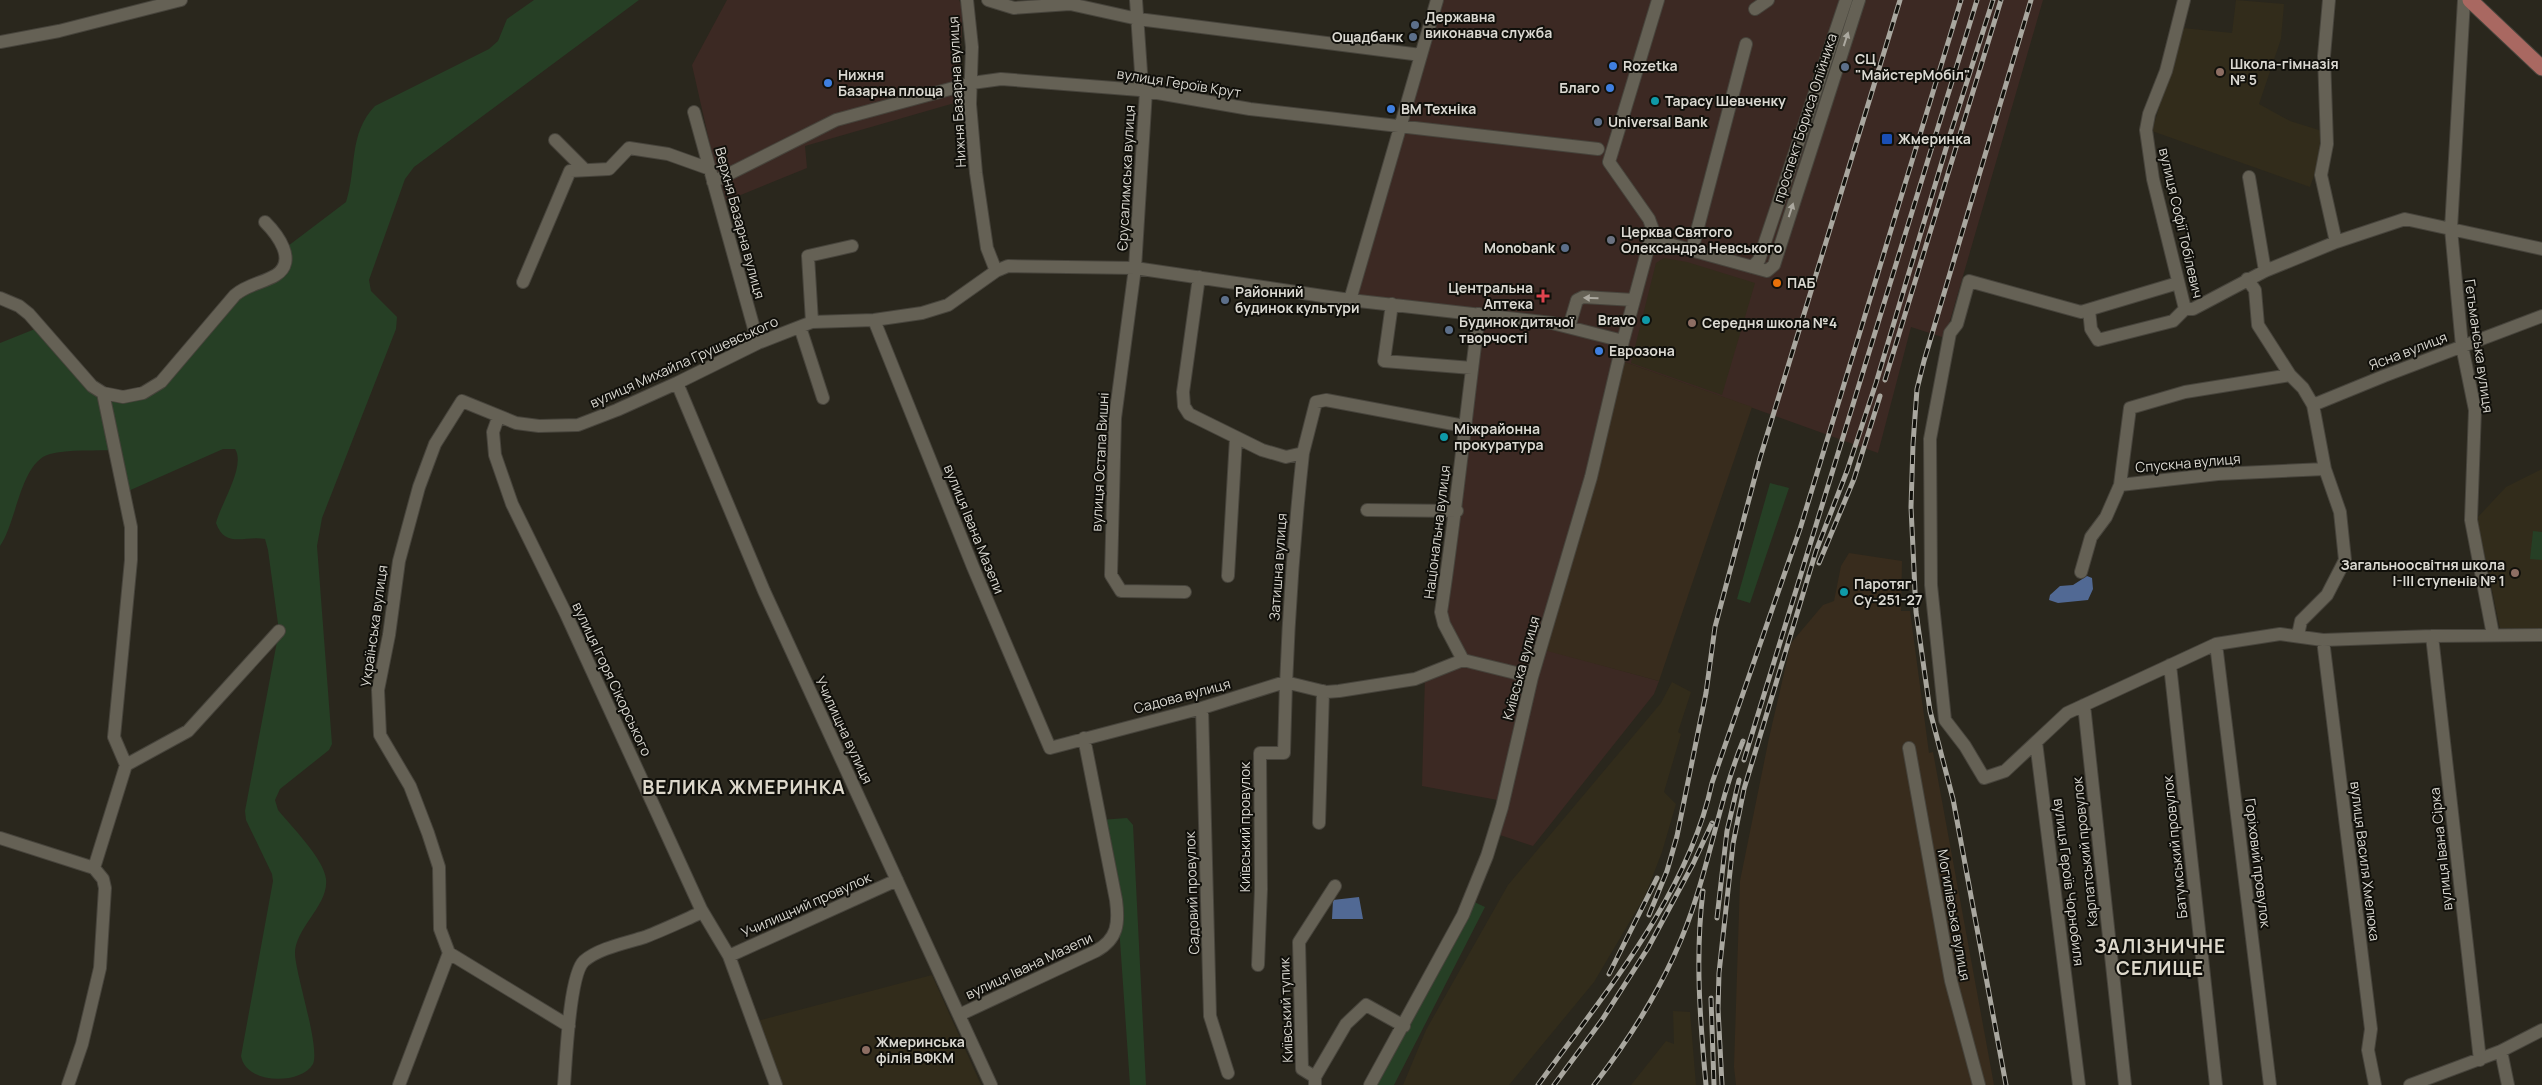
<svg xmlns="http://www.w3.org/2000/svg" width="2542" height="1085" viewBox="0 0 2542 1085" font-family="Manrope,sans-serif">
<rect width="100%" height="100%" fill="#2a271d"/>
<path fill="#3c2923" d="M727,0H959L963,9L958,102L805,146L807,168L726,201L713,158L692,65Z
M1437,0H2043L1945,338L1911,327L1878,453L1619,360L1540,648L1659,681L1654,694L1533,846L1494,833L1503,801L1422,786L1425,676L1463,660L1444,624L1479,314L1350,300Z"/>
<path fill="#382c1d" d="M1619,360L1752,407L1659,681L1540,649Z
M1849,553L1902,561L1901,611H1910L1929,753L1933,752L1994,1085H1736L1734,1067L1740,881L1769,738L1791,643L1823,605L1834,601L1841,566Z"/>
<path fill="#322c1b" d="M2236,0L2284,4L2281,39L2259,104L2290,121L2322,131V153L2310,187L2152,131L2183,28L2232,33Z
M1664,258L1687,262L1755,283L1722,395L1631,363L1656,263Z
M2542,469V629L2500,628L2477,518L2506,487Z
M1672,682L1691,692L1678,732L1681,734L1664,792L1676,804L1662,852L1645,896L1594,982L1509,1085H1403L1426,1030L1508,885L1661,703Z
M932,975L981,1085H778L757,1021Z
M1673,1011L1690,1012L1696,1085H1631L1666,1041L1674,1044Z"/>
<path fill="#263f25" d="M534,0H639L414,167L405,179L369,280L371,291L397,317L396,329L322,518L317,546L332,744L329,750L280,789L275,800L278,810C291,826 324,859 326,879C329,906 294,928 295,955C297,979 320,1047 313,1064C301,1085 246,1085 241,1056L273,881L272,874L246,820L245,811L279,631L268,550L265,539C246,535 225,549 216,523C221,503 246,466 235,449H223L126,492L116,450C97,451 68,449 50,454C20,462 17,522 0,546V343L40,327L103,393H143L227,302L277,275L284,249L346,202C357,169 348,134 375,106L489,49L498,41L507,19Z
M1770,483L1789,488L1750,603L1737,599Z
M2533,531L2542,532V560L2530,559Z
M1127,818L1133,825L1146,1085H1130L1118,912L1100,820Z
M1470,900L1485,907L1394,1085H1370Z"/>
<path fill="#516994" d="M2087,576L2092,578L2093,589L2088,600L2058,603L2049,600L2050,595L2060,586L2073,585Z
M1359,897L1363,919H1332L1333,900Z"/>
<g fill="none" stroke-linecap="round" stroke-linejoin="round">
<g stroke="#47443c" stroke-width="14">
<path id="minor" d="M967,0L972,47L970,104L976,173L987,248L996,271
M988,0L1014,8L1070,4L1138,19L1421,55
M1136,0L1141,72L1140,90
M2184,0L2166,71L2149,114L2146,130L2153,179L2185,309
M2329,0L2324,56L2327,144L2321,175L2336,242
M2464,0L2451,229L2462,346L2475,410L2471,520L2493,635
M1755,9L1768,0
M0,42L59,31L181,0
M1146,91L1135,268L1115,418L1111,575L1121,591L1185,592
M694,112L758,343
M555,140L584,169
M2249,177L2265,271
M713,182L836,120L972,83L1001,79L1140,90L1250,109L1598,149
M1651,239L1767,271L1774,265L1859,0
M1692,250L1746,44
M1752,267L1759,260L1846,0
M1199,277L1183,392L1184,406L1189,414L1262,450L1286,457L1303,453L1316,402L1326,400L1464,426
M2247,279L2255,290L2258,325L2290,375L2303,388L2313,405L2325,469L2340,512L2345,560L2327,595L2301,621L2298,635
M523,282L570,171L609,169L629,148L668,154L710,169
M2178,283L2081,312L1969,281L1957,324L1950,333L1930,439L1931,585L1945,720L1965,746L1984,778L2005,771L2067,713L2216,644L2280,634L2323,640L2432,636L2542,635
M0,298L19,306L29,314L92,386L103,393L123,397L143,393L161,382L235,295C248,284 263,283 276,275C298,261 277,234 265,222
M1350,300L1437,0
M1392,304L1384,361L1472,368
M2089,310L2091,329L2098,340L2173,321L2185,309H2193L2265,271L2336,242L2405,219L2542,249
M874,320L973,567L1050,748L1202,708L1285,682L1326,692L1339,691L1415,679L1463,660L1532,677
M812,322L808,256L852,246
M800,327L823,398
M1569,327L1577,300L1583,297L1634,300
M677,383L764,591L991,1085
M103,393L131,527V560L114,737L126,765
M2313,405L2384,376L2542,316
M498,418L493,432L495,455L512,504L566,614L701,909L698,914C680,922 663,930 645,937C626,943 599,948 584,961C569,975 566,1062 564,1085
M2120,485L2130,408L2185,392L2290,375
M1367,510L1457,511
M2081,572L2091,537L2106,517L2120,485L2218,474L2325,469
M1228,576L1236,438
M2432,636L2480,1060
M2323,640L2371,1029L2368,1050L2375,1085
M2216,644L2270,1085
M1463,660L1444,624L1441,612C1456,513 1466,413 1479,314
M2170,665L2216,1085
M2084,705L2125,1085
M1202,708L1210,1016L1228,1073
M2036,742L2079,1085
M1909,748L1951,981L1979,1085
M1319,823L1323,691
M0,838L94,868L103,879L105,888L100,968L82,1044L68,1085
M94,868L126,765L188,731L279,631
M701,909L729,956L897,880
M729,956L776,1085
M1258,965L1261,889L1260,753H1284C1286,653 1292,553 1303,453
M959,1015L1096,951C1118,939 1119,923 1116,900L1084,738
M569,1026L449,953L440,929L439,867L428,833L410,786L380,735L378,690L389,635L399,561L419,487L435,444L462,401L516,423L539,426L578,425L617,410L677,383L758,343L812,322L874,320L922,313L948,305L996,271L1008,266L1135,268L1350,300L1552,323L1623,341
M2501,1051L2508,1085
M1315,1077L1302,1069L1299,942L1335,886
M399,1085L449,953
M1315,1085V1077L1346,1024L1366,1005L1404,1026
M1370,1085L1463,915L1487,856L1502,807L1532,677L1591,477L1623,341L1653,230L1649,219L1609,162L1658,0
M2410,1085L2501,1051L2542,1030"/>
</g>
<g stroke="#47443c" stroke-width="17">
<path id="major" d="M2470,0L2542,68"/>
</g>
<use href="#minor" stroke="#656155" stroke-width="12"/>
<use href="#major" stroke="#a96861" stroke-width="15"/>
<g stroke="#a9a79f" stroke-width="5">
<path id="rail" d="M1885,380L2001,0
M1819,563L1854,479L1880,396
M1744,760L1977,0
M1703,891C1695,956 1700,1020 1706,1085
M1649,915L1667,871L1677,836L1706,693L1715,627L1760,458L1900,0
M1717,918L1727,831L1739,780
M1609,974L1657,878
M1711,998L1714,1085
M1538,1085C1604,994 1688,895 1712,783L1800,529L1961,0
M1554,1085L1602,1020L1648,948L1693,864L1712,823
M1594,1085C1639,1027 1676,965 1697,895C1713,844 1723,790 1743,741
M1722,1085L1718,1009L1719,973L1733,844L1744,789L1816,551L1847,471L1876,383L1950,135L1993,0
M2006,1085L1953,799L1930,711L1916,612L1911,507L1913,444L1917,389L1924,361L2031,0"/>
</g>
<use href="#rail" stroke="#11100b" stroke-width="3" stroke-dasharray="9" stroke-linecap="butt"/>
</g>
<defs><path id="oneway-solid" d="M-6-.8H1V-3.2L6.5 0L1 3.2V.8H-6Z" transform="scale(1.25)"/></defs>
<g fill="#aba89f">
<use href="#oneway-solid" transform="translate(1846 39) rotate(-72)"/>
<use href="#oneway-solid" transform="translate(1791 210) rotate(-72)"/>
<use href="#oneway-solid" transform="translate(1591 298) rotate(-178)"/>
</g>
<g fill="#5c6f8a" stroke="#11100b" stroke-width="2">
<circle cx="1415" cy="25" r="5"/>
<circle cx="1413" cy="37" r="5"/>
<circle cx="1845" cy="67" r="5"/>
<circle cx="1598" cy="122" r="5"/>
<circle cx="1565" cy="248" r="5"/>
<circle cx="1225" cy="300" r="5"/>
<circle cx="1449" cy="330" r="5"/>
</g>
<g fill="#3f7fe0" stroke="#11100b" stroke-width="2">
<circle cx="1613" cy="66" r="5"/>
<circle cx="828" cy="83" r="5"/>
<circle cx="1610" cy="88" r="5"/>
<circle cx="1391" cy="109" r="5"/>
<circle cx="1599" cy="351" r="5"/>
</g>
<g fill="#8d6e63" stroke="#11100b" stroke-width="2">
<circle cx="2220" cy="72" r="5"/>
<circle cx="1692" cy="323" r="5"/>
<circle cx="2515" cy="573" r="5"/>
<circle cx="866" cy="1050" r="5"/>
</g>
<g fill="#0f9aa8" stroke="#11100b" stroke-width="2">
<circle cx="1655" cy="101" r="5"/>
<circle cx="1646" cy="320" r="5"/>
<circle cx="1444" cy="437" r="5"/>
<circle cx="1844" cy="592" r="5"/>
</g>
<rect fill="#1a4fb4" stroke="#11100b" stroke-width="2" x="1881" y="133" width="12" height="12" rx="2.5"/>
<circle fill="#6b7280" stroke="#11100b" stroke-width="2" cx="1611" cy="240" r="5"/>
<circle fill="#e8710a" stroke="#11100b" stroke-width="2" cx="1777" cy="283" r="5"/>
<path fill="#e0444e" stroke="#11100b" stroke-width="2" d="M1540.5 288.5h5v5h5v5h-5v5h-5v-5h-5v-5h5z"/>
<g text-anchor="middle" stroke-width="4" stroke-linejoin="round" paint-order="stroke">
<g font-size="14" font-weight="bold" fill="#dad8d1" stroke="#11100b" text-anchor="start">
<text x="1425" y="22">Державна<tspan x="1425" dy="16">виконавча служба</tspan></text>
<text x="1403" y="42" text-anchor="end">Ощадбанк</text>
<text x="1855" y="64">СЦ<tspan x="1855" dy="16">"МайстерМобіл"</tspan></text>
<text x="2230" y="69">Школа-гімназія<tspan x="2230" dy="16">№ 5</tspan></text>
<text x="1623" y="71">Rozetka</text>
<text x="838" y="80">Нижня<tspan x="838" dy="16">Базарна площа</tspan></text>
<text x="1600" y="93" text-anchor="end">Благо</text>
<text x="1665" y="106">Тарасу Шевченку</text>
<text x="1401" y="114">ВМ Техніка</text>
<text x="1608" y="127">Universal Bank</text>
<text x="1898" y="144">Жмеринка</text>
<text x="1621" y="237">Церква Святого<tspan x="1621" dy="16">Олександра Невського</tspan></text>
<text x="1555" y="253" text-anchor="end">Monobank</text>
<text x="1787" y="288">ПАБ</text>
<text x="1533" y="293" text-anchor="end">Центральна<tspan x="1533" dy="16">Аптека</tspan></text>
<text x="1235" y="297">Районний<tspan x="1235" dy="16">будинок культури</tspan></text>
<text x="1636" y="325" text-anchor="end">Bravo</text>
<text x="1459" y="327">Будинок дитячої<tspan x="1459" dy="16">творчості</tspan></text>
<text x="1702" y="328">Середня школа №4</text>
<text x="1609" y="356">Еврозона</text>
<text x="1454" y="434">Міжрайонна<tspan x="1454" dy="16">прокуратура</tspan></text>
<text x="2505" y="570" text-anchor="end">Загальноосвітня школа<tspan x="2505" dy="16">І-ІІІ ступенів № 1</tspan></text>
<text x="1854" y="589">Паротяг<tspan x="1854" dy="16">Су-251-27</tspan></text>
<text x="876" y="1047">Жмеринська<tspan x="876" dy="16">філія ВФКМ</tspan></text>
</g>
<g font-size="14" fill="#dad8d1" stroke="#11100b">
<text transform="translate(1179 83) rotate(9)" y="5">вулиця Героїв Крут</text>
<text transform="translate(957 92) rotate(-93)" y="5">Нижня Базарна вулиця</text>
<text transform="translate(1805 118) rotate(-72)" y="5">проспект Бориса Олійника</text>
<text transform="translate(1126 178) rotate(-87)" y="5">Єрусалимська вулиця</text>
<text transform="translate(740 223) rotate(75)" y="5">Верхня Базарна вулиця</text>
<text transform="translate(2181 223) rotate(77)" y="5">вулиця Софії Тобілевич</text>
<text transform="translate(2479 346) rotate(82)" y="5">Гетьманська вулиця</text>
<text transform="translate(2408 351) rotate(-21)" y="5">Ясна вулиця</text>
<text transform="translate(684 362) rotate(-24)" y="5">вулиця Михайла Грушевського</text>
<text transform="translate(1100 462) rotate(-87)" y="5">вулиця Остапа Вишні</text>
<text transform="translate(2188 463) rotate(-5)" y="5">Спускна вулиця</text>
<text transform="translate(974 529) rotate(68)" y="5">вулиця Івана Мазепи</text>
<text transform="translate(1437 532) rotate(-83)" y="5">Національна вулиця</text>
<text transform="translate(1278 567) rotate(-86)" y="5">Затишна вулиця</text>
<text transform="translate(374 626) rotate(-82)" y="5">Українська вулиця</text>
<text transform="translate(1521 668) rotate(-75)" y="5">Київська вулиця</text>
<text transform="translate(612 679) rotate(65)" y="5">вулиця Ігоря Сікорського</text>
<text transform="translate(1182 696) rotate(-15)" y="5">Садова вулиця</text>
<text transform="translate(844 730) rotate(65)" y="5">Училищна вулиця</text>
<text transform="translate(1245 827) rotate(-90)" y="5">Київський провулок</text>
<text transform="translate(2175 847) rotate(-96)" y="5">Батумський провулок</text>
<text transform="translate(2441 849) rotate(-96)" y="5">вулиця Івана Сірка</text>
<text transform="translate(2085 852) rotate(-96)" y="5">Карпатський провулок</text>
<text transform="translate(2365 861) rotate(83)" y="5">вулиця Василя Хмелюка</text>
<text transform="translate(2258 863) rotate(83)" y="5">Горіховий провулок</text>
<text transform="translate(2069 882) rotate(83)" y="5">вулиця Героїв Чорнобиля</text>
<text transform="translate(1192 893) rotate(-92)" y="5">Садовий провулок</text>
<text transform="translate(806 905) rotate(-24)" y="5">Училищний провулок</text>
<text transform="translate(1954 915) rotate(80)" y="5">Могилівська вулиця</text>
<text transform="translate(1029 966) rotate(-25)" y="5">вулиця Івана Мазепи</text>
<text transform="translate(1286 1010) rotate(-92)" y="5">Київський тупик</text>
</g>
<g font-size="19" font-weight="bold" letter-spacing="1" fill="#ddd8cb" stroke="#11100b">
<text x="744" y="794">ВЕЛИКА ЖМЕРИНКА</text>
<text x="2160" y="953">ЗАЛІЗНИЧНЕ<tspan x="2160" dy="22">СЕЛИЩЕ</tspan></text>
</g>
</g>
</svg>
